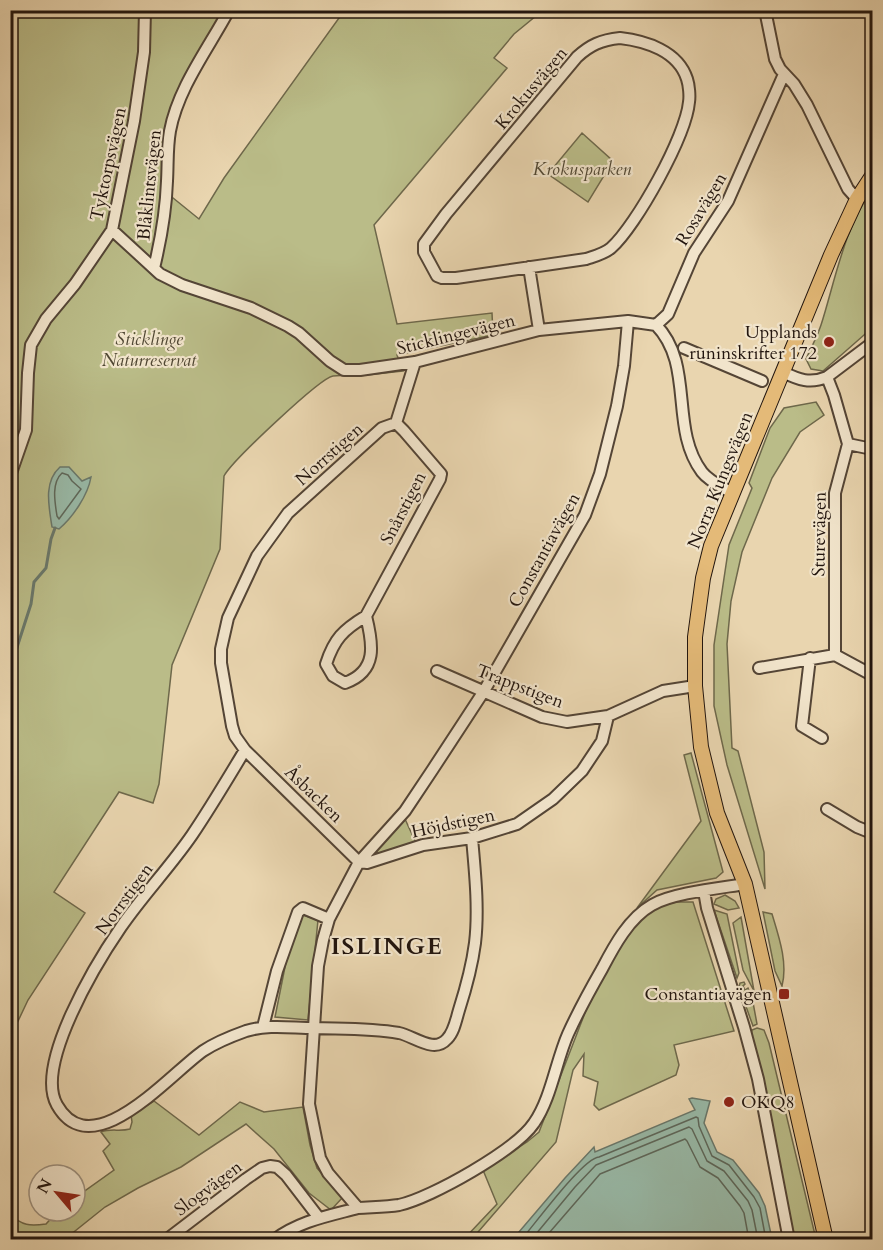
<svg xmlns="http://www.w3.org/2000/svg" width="883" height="1250" viewBox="0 0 883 1250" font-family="Cardo,serif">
<rect width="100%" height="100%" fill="#e9d5af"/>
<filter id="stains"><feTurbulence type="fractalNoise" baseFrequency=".00333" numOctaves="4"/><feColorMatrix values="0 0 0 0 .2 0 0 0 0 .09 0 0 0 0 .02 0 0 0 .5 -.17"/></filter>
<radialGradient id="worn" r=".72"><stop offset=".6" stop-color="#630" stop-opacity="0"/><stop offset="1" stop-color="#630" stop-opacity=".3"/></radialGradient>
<path fill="#babc88" stroke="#6e684b" stroke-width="1.5" d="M57,10L94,14L93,11H224L179,92L162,189L199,219L224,178L344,11H542L514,34L494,58L507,68L374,225L397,324L492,313L493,335L397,355L403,371C387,373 372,375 356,376C349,376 340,375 333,376C320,378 232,461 224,476L220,549L172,665L159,784L153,803L119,792L54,892L85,913L28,1000L11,1036V11Z
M582,133L613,161L588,202L548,174Z
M872,191V328L823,371L811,369L806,359C811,348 817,337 821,325C834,285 845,224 872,191Z
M816,402L824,415L800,432L772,478L742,552L731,601L727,644L732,748L738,751L764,852L765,889L727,765L714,706V645L729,545L752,488L749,483L770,428L784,408Z
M691,753L723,872L716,878L657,890L637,908L701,821L684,755Z
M405,819L416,843L378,857L376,849Z
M725,895L735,901L739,908L728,910L714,904L716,899Z
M676,902H693L734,1031L674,1045L679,1065L676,1075L599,1110L594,1105L598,1082L583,1076L584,1054L573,1070L556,1142L472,1239L463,1240L497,1204L483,1170L527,1142L539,1132L588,1005L618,946L637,921L657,907Z
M714,910L727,914L739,973L737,978Z
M763,912L772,914C779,937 788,963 782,986L775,971Z
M303,915L318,920L308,1020L275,1017L288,952Z
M741,917L754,991L743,970L733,923Z
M744,982L745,984L743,986L745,990L748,988L752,997L757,1024L753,1026L739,987L740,983Z
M757,1028L764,1030L769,1043L816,1239H793L751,1035L752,1030Z
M154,1101L199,1135L240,1102L264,1112L303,1107L310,1145L317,1168L343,1197L331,1210L309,1193L274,1149L246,1124L181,1167L138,1188L105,1207L65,1239H11L10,1214C22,1226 30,1226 46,1224L58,1211H75V1198L114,1170L103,1151L110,1144L101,1132C112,1128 119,1132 130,1129L132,1122L131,1115Z"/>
<path fill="#98b9a7" stroke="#69776a" stroke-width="1.5" d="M60,467H69L82,481L91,477C88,495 73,517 59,529L52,527C49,507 43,482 60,467Z
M692,1098L710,1101L704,1123L717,1152L733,1160L759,1193L765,1206L772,1239H513L565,1178L594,1147L595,1152L695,1110L689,1099Z"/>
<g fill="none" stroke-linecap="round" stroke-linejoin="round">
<path stroke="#5d675a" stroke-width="1.5" d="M62,473L68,475L72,481L81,489L59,519L57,516C55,503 51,483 62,473Z
M521,1240C535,1224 583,1158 599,1157L696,1117L698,1118L699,1126L712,1156L729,1165L754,1197L760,1208L766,1240
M531,1240L575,1187L596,1165L689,1127L692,1129L707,1161L724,1171L748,1201L752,1210L758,1240
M543,1240L600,1174L685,1139L687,1141L700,1167L718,1178L740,1206L744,1213L749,1240"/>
<path stroke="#69776a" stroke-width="3" d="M10,669L31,604L34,582L46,568L51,539L55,528"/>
<g stroke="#544536" stroke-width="14">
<path id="minor" d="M765,10L775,59L780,69L794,84L807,105L848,189L857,199
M620,38C646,41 678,51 687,79C689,85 690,96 689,102C686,136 636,226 611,248C604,254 595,256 586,259L456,278H442L437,276L424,252V244L446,214L577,57C590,45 601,40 620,38Z
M112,230L160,274L182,285L251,308L288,326L299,333L330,361L344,370H360L415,362L539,330L628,321L656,325C695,365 669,428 702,472C709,481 722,487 732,493
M529,267L539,330
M154,268C161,239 166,211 167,181C168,164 167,148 170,131C178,88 208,49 229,10
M628,321L624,366L617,406L600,474L585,515L484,691L433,769L405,811L359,862L329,919L323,940L318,966L309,1104L320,1158L328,1173L358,1208C371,1207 386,1207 399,1205C431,1198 516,1150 534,1123C551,1099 556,1061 568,1034C578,1012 590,990 602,969C614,946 629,918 652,905C672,893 721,888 745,884
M656,325L668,314L694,253L728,201L784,74
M684,348L762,381
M415,362L396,423L382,428L288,513L257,556L228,618L221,649V663L232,726L235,736L245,750C228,778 211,807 192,835C170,867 143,895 121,927C97,962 34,1065 57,1105C92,1167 170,1074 203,1051C215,1043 232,1036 246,1031C269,1024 291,1028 314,1028C343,1029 370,1028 399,1033C414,1036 434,1054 447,1039C454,1032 456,1020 459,1010C466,988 472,966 475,943C479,909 475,872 472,838
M783,372C799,380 810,384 827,377L872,343
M827,377L834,395L848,444L835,493V655L872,675
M848,444L872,449
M10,476L26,430L28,373L31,345L46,319L75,284L112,230L134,121L144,52L145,10
M366,616L440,479L441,474L404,431L396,423
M366,616C373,644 378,671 345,683L333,676L326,664C334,639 343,630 366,616Z
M810,658L802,726L822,738
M759,668L835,655
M437,671L542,717L567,722L608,716L663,691L695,686
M245,750L359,862L367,863L423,845L472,838L517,824L553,799L582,771L602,741L608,716
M827,809L857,827L872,833
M704,891L707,908L744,1027L758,1079L789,1240
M263,1027L277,971L298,912L303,908L329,919
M166,1240L246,1179L262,1168L270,1166L277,1167L286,1175L319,1218
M274,1240C299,1221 328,1216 358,1208"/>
</g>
<g stroke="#22150e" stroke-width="16">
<path id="major" d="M826,1240L745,884L717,813L701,747L695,686V637L703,578L711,546L831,255L857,199L872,176"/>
</g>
<use href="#minor" stroke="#f1e4cb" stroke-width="10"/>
<use href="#major" stroke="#e4ba78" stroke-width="14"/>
</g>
<g fill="#8f2418" stroke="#f1e4cb" stroke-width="2">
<circle cx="829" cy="342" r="6"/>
<rect x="778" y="988" width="12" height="12" rx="3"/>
<circle cx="729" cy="1102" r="6"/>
</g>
<g text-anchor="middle" stroke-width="4.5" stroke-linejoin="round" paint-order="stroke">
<g font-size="18" fill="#22150e" stroke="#f1e4cb">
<text transform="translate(531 88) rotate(-50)" y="6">Krokusvägen</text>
<text transform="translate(108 164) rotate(-78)" y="6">Tyktorpsvägen</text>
<text transform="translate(149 185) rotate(-84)" y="6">Blåklintsvägen</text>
<text transform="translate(701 209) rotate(-59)" y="6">Rosavägen</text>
<text transform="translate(456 334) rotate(-14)" y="6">Sticklingevägen</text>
<text transform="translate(329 454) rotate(-42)" y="6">Norrstigen</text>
<text transform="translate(720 480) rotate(-68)" y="6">Norra Kungsvägen</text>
<text transform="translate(403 508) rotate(-63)" y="6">Snårstigen</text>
<text transform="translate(819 534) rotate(-89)" y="6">Sturevägen</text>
<text transform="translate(544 550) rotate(-61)" y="6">Constantiavägen</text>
<text transform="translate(520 686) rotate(21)" y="6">Trappstigen</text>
<text transform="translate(314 794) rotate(44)" y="6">Åsbacken</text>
<text transform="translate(453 823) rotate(-12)" y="6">Höjdstigen</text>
<text transform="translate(124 899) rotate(-54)" y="6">Norrstigen</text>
<text transform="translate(208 1188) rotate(-37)" y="6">Slogvägen</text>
</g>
<g font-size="18" font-style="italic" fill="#504733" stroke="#f1e4cb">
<text x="582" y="175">Krokusparken</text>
<text x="149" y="345">Sticklinge<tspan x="149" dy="21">Naturreservat</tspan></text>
</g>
<g font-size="18" fill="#22150e" stroke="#f1e4cb" text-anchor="end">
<text x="817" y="338">Upplands<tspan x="817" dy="21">runinskrifter 172</tspan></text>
<text x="772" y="1000">Constantiavägen</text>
<text x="741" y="1108" text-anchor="start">OKQ8</text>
</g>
<g font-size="24" font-weight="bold" letter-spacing="1.5" fill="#22150e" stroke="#f1e4cb">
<text x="387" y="954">ISLINGE</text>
</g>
</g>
<rect width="883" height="1250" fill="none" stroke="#e9d5af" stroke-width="36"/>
<rect x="12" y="12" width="859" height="1226" fill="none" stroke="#22150e" stroke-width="3"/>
<rect x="18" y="18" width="847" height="1214" fill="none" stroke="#22150e" stroke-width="1.5"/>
<g transform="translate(57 1193) rotate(299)"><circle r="28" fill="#f1e4cb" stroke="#9e917f" stroke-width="1.5"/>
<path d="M0-4.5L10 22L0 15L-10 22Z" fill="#8f2418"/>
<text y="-9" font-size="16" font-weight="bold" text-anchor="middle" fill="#22150e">N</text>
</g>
<rect width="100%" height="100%" filter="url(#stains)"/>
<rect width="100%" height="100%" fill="url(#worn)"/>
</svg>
